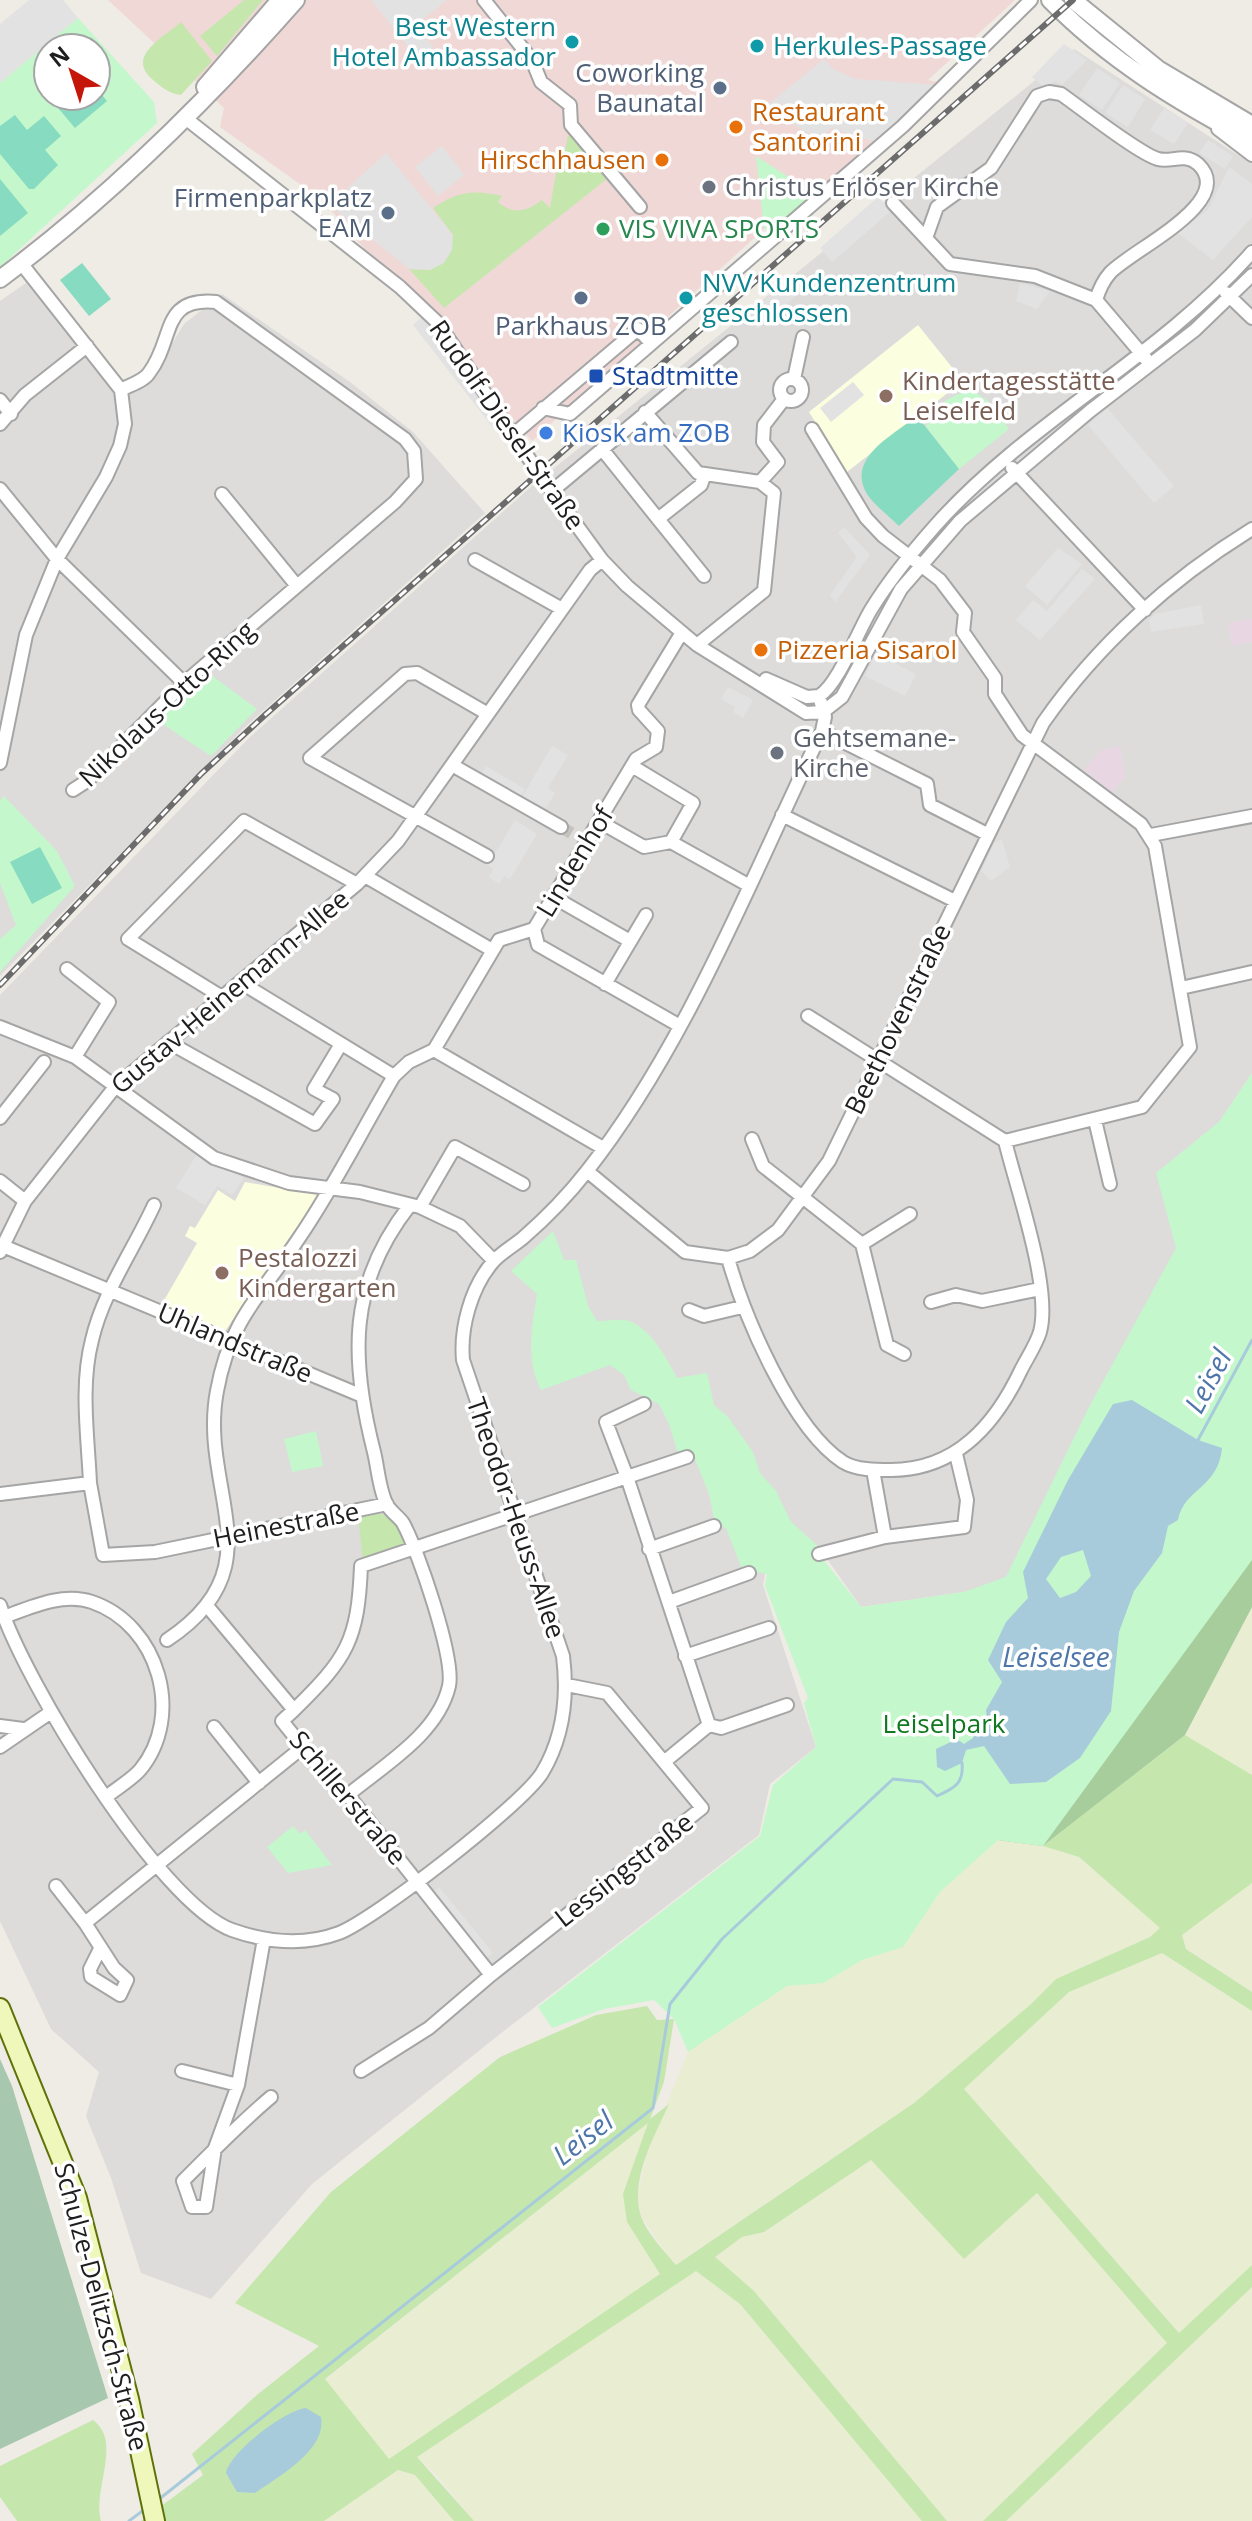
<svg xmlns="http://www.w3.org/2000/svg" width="1252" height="2521" viewBox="0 0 1252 2521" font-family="'Open Sans',sans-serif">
<rect width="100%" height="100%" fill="#efece5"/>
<path fill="#dddcdb" d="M1074,49L1252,164V1073L1220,1121L1186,1241L1011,1580L964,1592L861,1607L827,1559L812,1550L766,1569L763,1585L816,1747L770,1784L759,1835L500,2034L312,2184L211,2299L141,2273L111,2178L86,2116L99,2072L51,2029L0,1921V995L249,738L532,486Z
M26,283L118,393L148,384L184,324L222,294L350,382L413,432L485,513L245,727L0,976V301Z"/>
<path fill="#efd8d5" d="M108,0H1015L928,80L946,84L824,194L811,186L532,441L322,200L220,127L224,108Z"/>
<path fill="#e8d7e3" d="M1252,619V642L1232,646L1228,623Z
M1120,746L1125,777L1112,792L1084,770L1101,750Z"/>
<path fill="#fbfedf" d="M918,325L963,381L847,472L809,412Z
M245,1182L319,1195L223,1334L162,1304L197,1243L185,1236L190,1226L195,1228L218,1190L235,1201Z"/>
<path fill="#e9edd1" d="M1252,1607V1775L1185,1735Z
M998,1840L1043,1846L1078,1857L1160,1928L1150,1937L1056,1979L1030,2005L914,2103L675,2265L640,2215L638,2193L647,2153L688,2052L787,1986L823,1983L862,1960L903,1947L940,1892Z
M1252,1883V1992L1186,1948L1182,1935Z
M1162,1953L1252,2011V2265L1179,2333L964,2089L1069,1992Z
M649,2122L627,2222L661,2274L389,2460L325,2380Z
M871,2160L964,2258L1037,2193L1167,2343L983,2521H947L754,2291L715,2257L742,2237L764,2232Z
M696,2271L740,2304L922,2521H474L432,2470L416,2457Z
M1252,2287V2521H1006Z
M398,2470L415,2475L454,2521H324Z"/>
<path fill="#c5e7ad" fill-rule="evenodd" d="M244,0H263L217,56L200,36Z
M181,22L212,61L181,95C170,94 161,87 152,79C126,56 163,38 181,22Z
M576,133L608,178L444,308L409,269L430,270L453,235L433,208C457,192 472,189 502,196L498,202C513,215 526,212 542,200L550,208L560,150H565L568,136Z
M376,1513C393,1516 406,1525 404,1545L363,1562L358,1516Z
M1185,1735L1252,1775V1883L1182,1935L1186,1949L1252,1992V2011L1162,1953L1069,1992L964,2089L1179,2333L1252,2265V2287L1006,2521H983L1167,2343L1037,2193L964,2259L871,2160L764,2232L742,2237L715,2257L754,2291L947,2521H922L740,2304L696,2271L417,2457L474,2521H454L415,2475L398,2470L324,2521H141L203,2475L192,2454L258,2394L319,2346L235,2303L331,2192L500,2057L596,2015L647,2006L657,2020L674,2019L664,2082L650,2119L669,2104C655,2135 631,2177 640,2213C644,2230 665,2252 676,2265L914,2103L1030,2005L1056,1979L1150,1937L1160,1928L1079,1857L1043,1846ZM648,2123L623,2194L627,2222L660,2274L389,2459L325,2379Z
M93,2420C123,2442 92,2489 101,2521H17L0,2497V2466Z"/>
<path fill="#a6cd9b" d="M1252,1163V1607L1185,1735L1043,1846L998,1840Z"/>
<path fill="#a7c7ae" d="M0,2059L12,2086L108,2398L0,2449Z"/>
<path fill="#c4f7cc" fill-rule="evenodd" d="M78,18L154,102L157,123L0,267V83ZM48,48H96V96H48Z
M756,156L815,194C800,211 788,225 764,229Z
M972,390L988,401L1009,429L959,469L926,427C935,404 949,396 972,390Z
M207,672L257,709L211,756L158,721Z
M4,796L57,851L75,886L0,972V939L16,925L0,883V801Z
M1252,1073V1560L1043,1846L998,1840L940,1892L903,1947L862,1960L823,1983L787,1986L688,2052L674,2019L654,2000L604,2009L552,2028L538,2007L760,1836L773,1785L816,1747L804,1703L808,1698L765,1586L767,1574L742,1569L726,1528L715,1523L709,1494L695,1459L678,1454L669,1424L659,1404L631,1390L624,1375L610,1365L541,1390C525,1360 532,1326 537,1294L511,1271L553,1231L564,1260H576L588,1306L597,1321C606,1321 616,1319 624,1320C647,1322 668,1360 677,1378L707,1373L714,1405L728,1417L753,1452L760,1473L776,1491L791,1522L817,1545L819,1554L861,1607L964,1592L1006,1577L1088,1409L1176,1248L1156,1173L1219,1122Z
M316,1431L323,1466L292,1472L284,1439Z
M293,1826L300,1834L305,1830L332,1865L288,1873L267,1847Z"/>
<path fill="#86dbc0" d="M48,74V96H96V88L107,101L75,128L37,83Z
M15,115L27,130L44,116L61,136L45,150L58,165L34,189H29L0,154V126Z
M0,179L28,213L0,236Z
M82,263L111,299L89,316L60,280Z
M917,416L959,469L899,526C889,516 874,505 867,494C845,458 895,434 917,416Z
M40,847L62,888L32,904L10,862Z"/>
<path fill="#e2e2e2" d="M29,0H63L78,18L0,83V24Z
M371,0H447L416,25L433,47L418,59Z
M1064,44L1087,60L1062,85L1056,81L1044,87L1032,77Z
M824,59L835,70L856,79L943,85L879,143L830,128L821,141L765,107Z
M1097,68L1120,83L1102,110L1079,95Z
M1123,85L1145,99L1128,127L1105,113Z
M1164,108L1188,123L1174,144L1150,130Z
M1208,140L1233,156L1225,169L1199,153Z
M442,146L464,175L438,196L415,167Z
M386,153L453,235L452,250L444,263L430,270L409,269L329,205Z
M1229,167L1252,184V217L1213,260L1176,232L1208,210Z
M878,197L891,211L832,262L820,248Z
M784,283L795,297L758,329L746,316Z
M1020,283L1050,291L1037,309L1016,301Z
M423,316L460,364L505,430L498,434L413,325Z
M853,382L864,395L831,422L820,408Z
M1107,408L1174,486L1154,503L1088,425Z
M844,527L870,555L835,602L830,595L857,557L838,533Z
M1058,548L1082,564L1047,605L1025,586Z
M1082,569L1095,579L1040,640L1016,620L1033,600L1047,611Z
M1201,605L1204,624L1151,632L1149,620L1155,614Z
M876,654L916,674L905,696L865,676Z
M728,687L753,700L743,718L733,712L735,707L721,699Z
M552,746L568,755L548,788L555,793L546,808L522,797Z
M486,766L525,789L519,798L481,775Z
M515,820L537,834L510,879L504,876L499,884L489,877L493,869L488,865Z
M1002,840L1010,867L991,881L981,871L995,842Z
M197,1154L244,1178L232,1195L217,1186L205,1205L176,1188Z
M439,1887L493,1953L484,1959L431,1894Z"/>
<path fill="#a7cbdb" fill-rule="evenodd" d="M1132,1400L1198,1440L1222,1448C1218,1489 1184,1488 1178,1520L1168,1526L1162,1553L1134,1591L1119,1632L1111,1711L1080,1758L1046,1782L1010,1784L984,1746L966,1750L962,1763L945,1771L937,1767L936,1749L957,1739L964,1744L973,1738L975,1725L987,1719L986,1710L1002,1682L988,1660L1006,1622L1028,1598L1023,1572L1068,1480L1113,1404ZM1083,1550L1091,1576L1076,1592L1060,1598L1046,1579L1061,1557Z
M306,2408L321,2417C327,2450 279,2476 255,2493L237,2492L226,2473C230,2452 285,2410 306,2408Z"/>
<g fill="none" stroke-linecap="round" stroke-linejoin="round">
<path stroke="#a7cbdb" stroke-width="3" d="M1198,1440L1252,1340
M158,2500L653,2108L670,2004L722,1939L893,1779L922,1782L937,1796C955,1788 964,1783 962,1763
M129,2521L145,2509"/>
<path stroke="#c5c3bd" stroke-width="12" stroke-dasharray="12 6" stroke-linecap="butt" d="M561,827L576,836"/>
<g stroke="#a5a5a5" stroke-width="16">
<path id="minor" d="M484,0L532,60L541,82L570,105L571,125L640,207
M184,117L400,287L438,323L538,472L602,560L627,586L697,645L806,713L823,712L842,697L901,589L960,521L1090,411L1195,330L1252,275
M1218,129L1252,155
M893,203L950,264L1035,276L1096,300L1146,359
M926,238L937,207L991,168L1037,96L1049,92L1061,94C1081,108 1138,153 1158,159C1171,163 1184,152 1198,164C1238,202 1131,250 1110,273C1102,282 1099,290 1096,300
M1226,293L1252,318
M780 390a11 11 0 1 1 22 0a11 11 0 1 1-22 0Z
M794,379L803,337
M0,400L11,414
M543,408L570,414L903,126L1031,0
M645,412L698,473L760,482
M0,424L25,395L87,346
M812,429L866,518L883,536L940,580L965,613L963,632L995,678V694L1022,735L1141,824L1155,846L1190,1047L1142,1107L1005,1141
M514,434L638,329L650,342
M602,449L658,519
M1012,468L1145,610
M704,476L701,485L658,519L704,576
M0,489L57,559L184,683
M552,491L731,342
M222,494L297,586
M475,560L562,609
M697,645L764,591L774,493L760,482L778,462L763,442L764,425L784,399
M766,679L807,697L819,696
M819,696C839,684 858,630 872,608C890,579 912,552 935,526C1028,421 1159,358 1252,252
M822,731L927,784L930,805L987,834
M0,763L26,635L57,559L106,477L120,446L125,424L121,390L21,263
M452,765L561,827
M632,766L693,803L671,842
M73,790L87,781L184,683L395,502L416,479L414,451L405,439L216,302C160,297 175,339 149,373C144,381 130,385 121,390
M782,815L955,901
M600,822L644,847L671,842L748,885
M1151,835L1252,816
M487,856L310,758L405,674L417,673L488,714
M365,876L492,950
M555,898L630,941
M534,929L538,945L680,1026
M67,969L109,1002L75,1057
M240,982L394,1076
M605,984L646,915
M1181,988L1252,972
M222,997L128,939L244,821L357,884
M0,1027L75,1057L214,1158L289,1183L360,1192L420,1207L460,1226L493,1260
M168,1042L315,1124L333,1099L314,1089L341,1044
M434,1050L603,1148
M0,1118L44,1062
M1095,1120L1110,1184
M752,1139L763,1166L862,1244L887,1345L904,1354
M587,1171L685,1252L728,1258L750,1251L778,1230L829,1161L1043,723C1097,645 1171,579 1252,529
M0,1181L25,1201
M420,1207L455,1147L523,1184
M862,1244L910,1214
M3,1246L360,1395
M0,1252L25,1201L115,1087L357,884L398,841L590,570L602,560
M728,1258C744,1316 792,1429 843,1462C856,1470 876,1470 891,1470C956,1470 995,1425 1021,1370C1027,1358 1036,1345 1040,1332C1052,1288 1016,1187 1005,1141L808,1016
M931,1302L956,1295L982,1301L1040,1289
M689,1310L704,1316L742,1307
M644,1404L606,1422L627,1477L687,1457
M873,1470L885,1537L964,1527L967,1500L956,1454
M90,1483C88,1437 80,1386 92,1340C103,1292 134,1249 154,1205
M0,1494L90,1483L103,1555L155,1552L387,1504
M649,1549L714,1526
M819,1554L885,1537
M669,1602L749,1573
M0,1605C24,1681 159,1903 232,1930C266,1942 304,1946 339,1933C375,1919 522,1805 542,1773C563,1738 568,1696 563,1656L463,1360C460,1328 471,1288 492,1263C499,1254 515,1245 524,1237C547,1217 569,1194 587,1171C687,1044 752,876 822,731L825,717L819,696
M208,1607L294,1710L282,1721L336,1788L348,1795L491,1975L702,1808L607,1693L567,1685
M4,1617C31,1607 63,1592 92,1602C159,1625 185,1716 140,1770C131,1780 117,1788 106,1797
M167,1640C279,1566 198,1490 217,1391C230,1319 261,1295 299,1238C334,1187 362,1130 394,1076L409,1062L434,1050L499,940L534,929L636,759L656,747L658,731L639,710L638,705L681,634
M685,1656L769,1628
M294,1710C347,1658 358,1641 361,1566L627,1477L709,1725L664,1762
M709,1725L721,1728L787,1705
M0,1726L23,1729
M214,1727L259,1783
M0,1747L51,1712
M348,1795C384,1765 438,1734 449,1686C455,1658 418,1550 403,1523C399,1517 391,1512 387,1505C379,1490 378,1468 374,1452C350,1358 348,1284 410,1205
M56,1886L85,1923
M264,1939L238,2085L215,2148L206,2207H192L183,2181C212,2152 240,2123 271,2097
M100,1949L90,1969L91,1977L120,1995L127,1980L114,1968L85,1923L303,1747
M182,2071L238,2085
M361,2071L429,2028L491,1975"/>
</g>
<g stroke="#a5a5a5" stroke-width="20">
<path id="tertiary" d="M1050,0C1109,60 1178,102 1252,141
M1073,0L1158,69L1252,125
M205,87L280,0
M0,279C109,198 206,102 296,0"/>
</g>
<g stroke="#5f7209" stroke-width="22">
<path id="secondary" d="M0,2008L77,2198L129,2399L155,2521"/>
</g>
<use href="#minor" stroke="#fff" stroke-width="12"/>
<use href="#tertiary" stroke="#fff" stroke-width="16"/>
<use href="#secondary" stroke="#eff7bb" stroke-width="18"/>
<g stroke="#6c6c6c" stroke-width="6">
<path id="rail" d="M0,985L201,774L265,715L1073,0"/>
</g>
<use href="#rail" stroke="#fff" stroke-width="3" stroke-dasharray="9" stroke-linecap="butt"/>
</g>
<g fill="#0f9aa8" stroke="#fff" stroke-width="3">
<circle cx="572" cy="42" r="8"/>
<circle cx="757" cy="46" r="8"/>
<circle cx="686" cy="298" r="8"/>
</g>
<g fill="#5c6f8a" stroke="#fff" stroke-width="3">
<circle cx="720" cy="88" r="8"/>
<circle cx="388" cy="213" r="8"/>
<circle cx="581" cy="298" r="8"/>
</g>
<g fill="#e8710a" stroke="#fff" stroke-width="3">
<circle cx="736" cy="127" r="8"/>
<circle cx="662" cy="160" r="8"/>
<circle cx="761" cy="650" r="8"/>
</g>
<g fill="#6b7280" stroke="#fff" stroke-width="3">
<circle cx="709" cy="187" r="8"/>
<circle cx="777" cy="753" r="8"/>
</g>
<circle fill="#2e9e5b" stroke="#fff" stroke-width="3" cx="603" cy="229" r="8"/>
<rect fill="#1a4fb4" stroke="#fff" stroke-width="3" x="588" y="368" width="16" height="16" rx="4"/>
<g fill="#8d6e63" stroke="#fff" stroke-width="3">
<circle cx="886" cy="396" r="8"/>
<circle cx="222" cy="1273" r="8"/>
</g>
<circle fill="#3f7fe0" stroke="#fff" stroke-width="3" cx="546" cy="433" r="8"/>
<g text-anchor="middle" stroke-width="7" stroke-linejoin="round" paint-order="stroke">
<g font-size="26" fill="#0d838f" stroke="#fff" text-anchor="start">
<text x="556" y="36" text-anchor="end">Best Western<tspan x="556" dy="30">Hotel Ambassador</tspan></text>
<text x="773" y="55">Herkules-Passage</text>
<text x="702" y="292">NVV Kundenzentrum<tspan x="702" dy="30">geschlossen</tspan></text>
</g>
<g font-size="26" fill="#4e5e75" stroke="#fff" text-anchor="end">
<text x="704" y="82">Coworking<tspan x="704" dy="30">Baunatal</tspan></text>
<text x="372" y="207">Firmenparkplatz<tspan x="372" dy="30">EAM</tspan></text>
<text x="581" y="335" text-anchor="middle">Parkhaus ZOB</text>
</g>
<g font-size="26" fill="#c56008" stroke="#fff" text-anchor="start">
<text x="752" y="121">Restaurant<tspan x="752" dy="30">Santorini</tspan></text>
<text x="646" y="169" text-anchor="end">Hirschhausen</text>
<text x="777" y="659">Pizzeria Sisarol</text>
</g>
<g font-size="26" fill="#5b616d" stroke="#fff" text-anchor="start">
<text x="725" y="196">Christus Erlöser Kirche</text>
<text x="793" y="747">Gehtsemane-<tspan x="793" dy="30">Kirche</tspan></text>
</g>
<g font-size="26" fill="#27864d" stroke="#fff" text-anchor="start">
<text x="619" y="238">VIS VIVA SPORTS</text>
</g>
<g font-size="26" fill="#164399" stroke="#fff" text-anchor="start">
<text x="612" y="385">Stadtmitte</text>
</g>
<g font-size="26" fill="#785e54" stroke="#fff" text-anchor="start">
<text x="902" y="390">Kindertagesstätte<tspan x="902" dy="30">Leiselfeld</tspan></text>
<text x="238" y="1267">Pestalozzi<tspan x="238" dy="30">Kindergarten</tspan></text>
</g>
<g font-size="26" fill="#1e1e1e" stroke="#fff">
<text transform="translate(507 425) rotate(55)" y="9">Rudolf-Diesel-Straße</text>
<text transform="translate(167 704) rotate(-43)" y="9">Nikolaus-Otto-Ring</text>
<text transform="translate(575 862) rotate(-59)" y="9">Lindenhof</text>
<text transform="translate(230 992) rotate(-40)" y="9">Gustav-Heinemann-Allee</text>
<text transform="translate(898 1019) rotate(-64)" y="9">Beethovenstraße</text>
<text transform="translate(235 1343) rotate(23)" y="9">Uhlandstraße</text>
<text transform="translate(516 1518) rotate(71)" y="9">Theodor-Heuss-Allee</text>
<text transform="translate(286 1525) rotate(-11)" y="9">Heinestraße</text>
<text transform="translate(348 1798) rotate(50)" y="9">Schillerstraße</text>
<text transform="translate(624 1870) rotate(-38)" y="9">Lessingstraße</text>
<text transform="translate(101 2307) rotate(75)" y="9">Schulze-Delitzsch-Straße</text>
</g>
<g font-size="26" fill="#366cbe" stroke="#fff" text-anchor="start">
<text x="562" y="442">Kiosk am ZOB</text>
</g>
<g font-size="26" fill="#107920" stroke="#fff">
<text x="944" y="1733">Leiselpark</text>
</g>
<g font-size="28" font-style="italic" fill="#4f76aa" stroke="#fff">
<text transform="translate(1208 1381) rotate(-62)" y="10">Leisel</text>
<text x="1056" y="1667">Leiselsee</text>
<text transform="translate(583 2138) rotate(-38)" y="10">Leisel</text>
</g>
</g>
<g transform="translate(72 72) rotate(321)"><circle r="38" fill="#ffffff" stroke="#a5a5a5" stroke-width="2"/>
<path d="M0-6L14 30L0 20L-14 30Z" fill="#c41609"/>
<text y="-12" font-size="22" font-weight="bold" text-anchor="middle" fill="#1e1e1e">N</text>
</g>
</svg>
